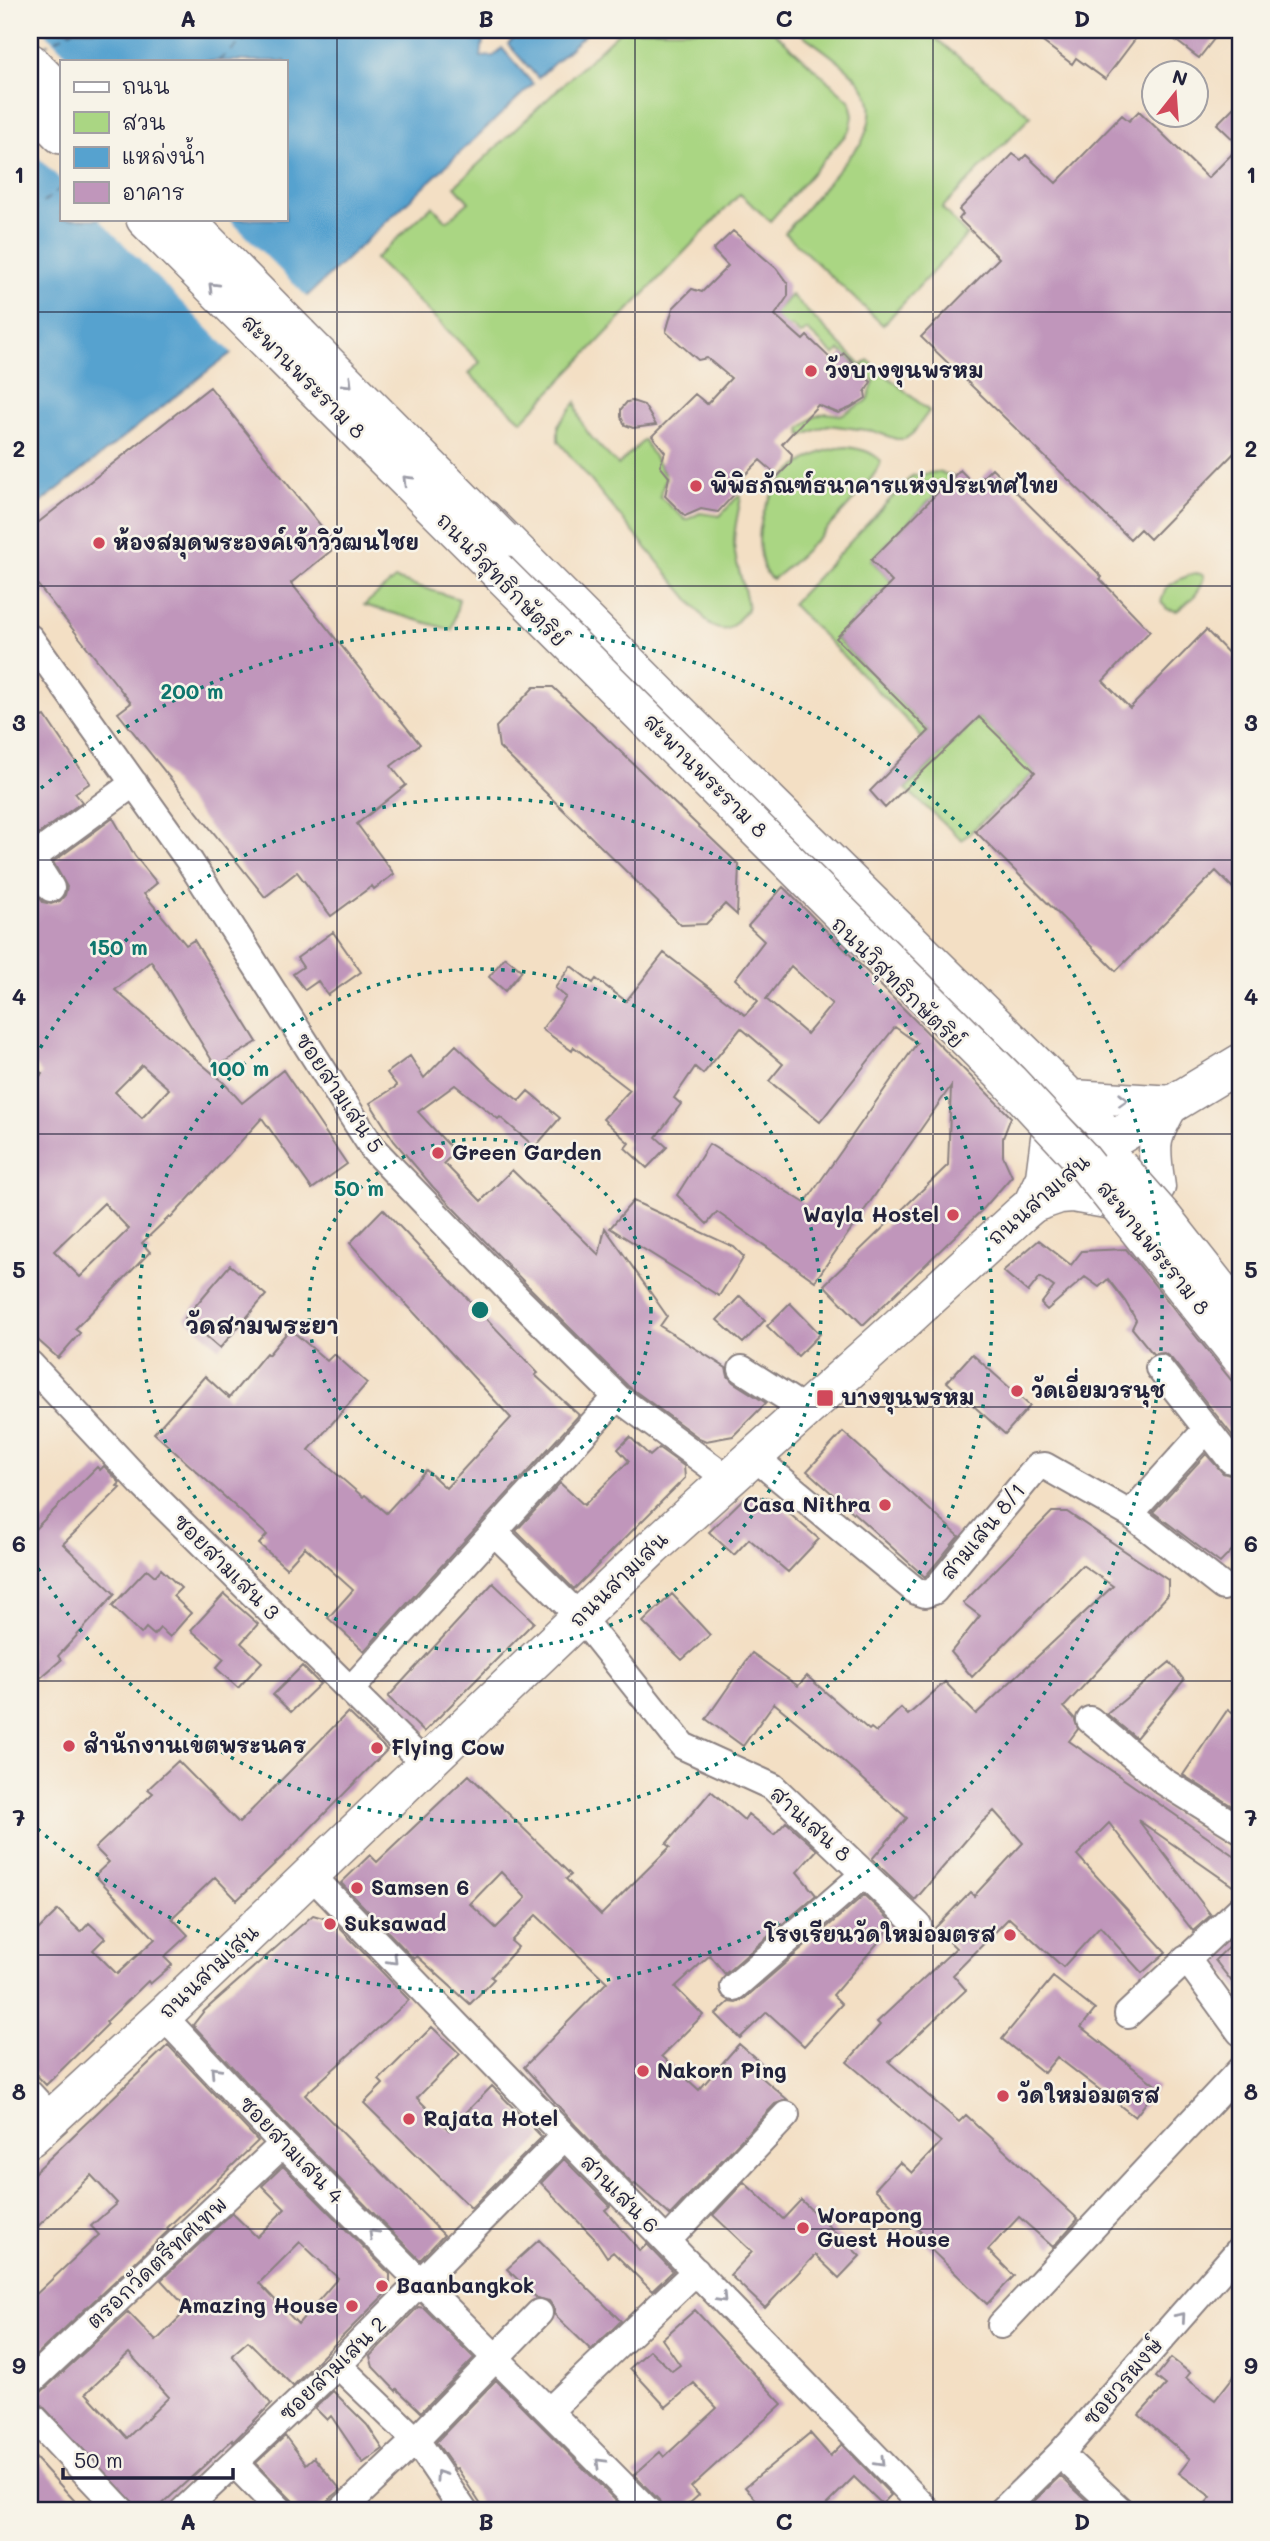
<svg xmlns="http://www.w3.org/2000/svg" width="1270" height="2541" viewBox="0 0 1270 2541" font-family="Mali,'Playpen Sans Thai',sans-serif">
<rect width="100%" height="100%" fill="#f7f3e8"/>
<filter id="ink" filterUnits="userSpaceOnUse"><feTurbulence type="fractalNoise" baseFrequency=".0143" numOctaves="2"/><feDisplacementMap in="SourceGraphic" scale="14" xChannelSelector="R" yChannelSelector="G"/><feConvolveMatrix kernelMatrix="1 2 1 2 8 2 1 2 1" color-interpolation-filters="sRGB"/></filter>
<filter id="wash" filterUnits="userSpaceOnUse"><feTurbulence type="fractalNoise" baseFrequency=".00686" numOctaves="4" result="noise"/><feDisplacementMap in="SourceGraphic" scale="28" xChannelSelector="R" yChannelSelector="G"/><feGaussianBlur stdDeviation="1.57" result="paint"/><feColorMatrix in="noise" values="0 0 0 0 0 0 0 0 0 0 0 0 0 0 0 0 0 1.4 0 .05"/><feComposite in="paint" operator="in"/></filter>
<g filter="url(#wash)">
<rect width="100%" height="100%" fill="#f3dfc4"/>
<path fill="#aad683" stroke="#667c5f" stroke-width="2" d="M621,30H772L850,101L853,116L850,130L770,221L740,194L522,421L469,374L480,362L375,259L432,206L447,221L469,202L455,186Z
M796,30H928L929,33L1031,116L942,208L967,235L883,325L785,233L862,142C867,130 872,118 870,104C866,75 818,47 796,30Z
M791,295L862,366L868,360L929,411L913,433L905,439H896L873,431L828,425L802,436L800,429L814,417L826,413L841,415L867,401L874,381L840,350L834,355L807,330L801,335L791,326L767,346L755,334Z
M576,402C579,431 599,445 618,465L644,440L666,477L660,497L686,520L700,513L720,516L739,495L741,497C738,515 732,535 735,553C738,572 746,590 748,609C734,623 730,637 710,625L558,441V425Z
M847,447C861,449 871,451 881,461C876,482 794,564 773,579C764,575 763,566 761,557C749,505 795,449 847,447Z
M937,472L954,476L871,560L892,582L836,638L929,731L922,739L916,730L792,604L912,476Z
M1196,573L1204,575C1202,592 1190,601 1177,611L1167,609L1161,602L1166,588L1180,579Z
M395,579L459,599L452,630L364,605Z
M979,717L1035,772L962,840L906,789Z"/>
<path fill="#56a2cf" stroke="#3c6285" stroke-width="2" fill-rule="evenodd" d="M30,30H495L483,41L481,57L494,56L502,48L533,84L304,299L214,366L30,511ZM61,61H285V219H61Z
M516,30H590L538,78L508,44L513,39Z"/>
<path fill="#f3dfc4" d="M30,30H42L73,61H61V180L30,149Z
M99,219H229L309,299L234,355Z"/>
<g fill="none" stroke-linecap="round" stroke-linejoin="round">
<path stroke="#375576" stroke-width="2" stroke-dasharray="9 7" stroke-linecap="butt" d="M41,48L74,30
M218,61L257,30
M30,213L61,188"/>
</g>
<g id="blocks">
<path fill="#c096bb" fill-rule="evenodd" d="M1027,30H1142L1105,79L1076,58L1072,64Z
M1162,30H1221L1199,58Z
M1240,101V447L1150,539L1140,529L1130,539L921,337L999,258L959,219L963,214L959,210L1013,154L1021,160L1026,155L1056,183L1122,115L1129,121L1139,111L1208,178L1240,146L1217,124Z
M733,231L776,268L788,284V296L775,315L803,340L807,336L834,362L844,353L871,382L865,392L866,398L850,408L838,413L818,405L782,444L792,454L791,463L778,476L760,460L740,480L742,486L718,512L701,509L685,516L665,496L669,477L660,466L665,452L652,436L695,394L707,404L731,378L707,358L698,360L666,332L673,308L692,289L702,292L728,266L713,250Z
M210,387L337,546L291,583L420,744L391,766L406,785L357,824L394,874L374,889L372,886L331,916L297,872L265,897L118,713L131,703L30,575V529Z
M632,401L644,405L656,425L633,428L625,425L621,417V409L627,402Z
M992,468L1102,577L1100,579L1150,631L1103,681L1130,708L1206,630L1240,665V895L1216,871L1116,971L975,831L1035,772L979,717L885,808L870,791L929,731L836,638L892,582L871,560L960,470L975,485Z
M534,687H553L739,865L737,915L725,904L706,924L681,925L499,747L496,727Z
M30,700L43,717L45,716L90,783L75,793L82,802L30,840Z
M113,818L135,856L157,883L144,894L186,945L194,940L257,1042L216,1067L151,961L115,990L224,1083L242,1103L283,1070L347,1164L312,1189L262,1118L171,1218L169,1217L142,1243L150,1252L75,1329L80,1333L58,1358L30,1333V1086L42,1074L30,1059V884L43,902L51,904L60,901L65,895L67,887L53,862ZM142,1065L169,1089L142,1118L115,1092ZM104,1203L129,1229L80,1277L54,1251Z
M783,887L1011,1117L1003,1138V1156L1012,1176L984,1208L863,1325L824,1285L948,1165L951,1086L815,1281L717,1212L707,1224L677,1195L709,1144L805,1203L917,1043L895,1027L820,1122L769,1081L783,1064L741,1028L703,1074L695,1067L674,1098L681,1104L656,1137L667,1147L647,1168L625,1148L629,1143L603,1119L630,1090L574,1047L572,1051L542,1029L566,997L555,988L571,966L593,983L596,979L626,1001L664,953L745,1015L758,1001L735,979L764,941L748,926ZM791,966L832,1004L807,1034L766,999Z
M333,932L361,972L328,995L318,981L305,990L293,974L303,967L297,958Z
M505,957L522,971L505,991L489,977Z
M456,1045L493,1080L519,1101L528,1091L560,1118L535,1147L500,1117L498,1119L455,1085L418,1112L455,1152L444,1163L481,1201L512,1170L599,1255L605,1228L667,1316L660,1326L726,1368L728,1376L733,1382L766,1403L733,1436L706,1441L699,1438L628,1386L526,1284L433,1187L394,1141L370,1103L397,1086L387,1073L410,1056L424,1078Z
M633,1201L734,1247L744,1257L719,1296L610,1228Z
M383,1209L538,1373L535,1375L579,1415L364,1651L328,1618L353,1590L305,1547L286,1568L259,1544L267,1535L154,1433L205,1376L229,1398L266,1353L268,1355L290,1329L327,1361L334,1354L367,1383L309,1450L363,1497L365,1495L386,1513L426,1470L446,1488L511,1418L350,1243Z
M1039,1240L1071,1265L1082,1251L1126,1249L1240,1391V1445L1171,1358L1164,1353L1153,1354L1132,1328L1136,1320L1125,1301L1108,1279L1099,1287L1085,1277L1047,1310L1041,1304L1054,1287L1040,1277L1028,1292L1003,1271Z
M230,1265L266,1295L220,1348L185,1318Z
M740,1296L765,1320L743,1343L717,1320Z
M790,1303L820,1334L798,1356L767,1326Z
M972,1354L1030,1406L1005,1434L947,1382Z
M843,1432L959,1536L925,1577L807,1471Z
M630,1437L650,1456L659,1448L684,1466L685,1478L574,1589L516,1531L560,1483L584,1505L629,1461L618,1449Z
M1206,1454L1223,1473L1233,1476L1231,1478L1240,1488V1542L1220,1563L1153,1512Z
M104,1466L120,1483L117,1486L120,1488L63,1544L115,1594L58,1656L61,1660L38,1680L30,1671V1534L97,1467L100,1470Z
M746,1496L771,1498L819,1539L788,1572L749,1539L734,1555L709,1532Z
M1052,1512H1067L1168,1580V1595L1064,1707L1074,1718L1078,1729L1069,1741L1240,1860V1891L1138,1820L1211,1915L1193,1931L1109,1823L1077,1855L1166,1952L1142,1973L1100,1927L1063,1967L1009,1918L953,1975L966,1990L889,2062L959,2122L966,2115L1078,2219L1053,2247L1019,2217L988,2250L1014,2276L987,2304L917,2236L921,2232L875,2189L900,2162L912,2173L941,2142L847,2062L880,2025L877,2022L956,1948L935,1928L970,1892L974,1896L1023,1843L994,1811L979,1825L915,1900L872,1859L907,1818L827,1747L774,1703L743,1746L706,1719L752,1653L798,1686L807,1676L869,1730L871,1728L876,1732L901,1708L908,1715L945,1682L976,1714L1113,1586L1082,1565L972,1677L951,1652L980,1616L963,1603Z
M147,1569L155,1576L161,1569L181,1588L173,1596L191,1613L170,1637L160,1628L154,1635L146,1628L141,1634L112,1606Z
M493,1583L534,1622L424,1732L388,1697Z
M224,1594L258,1624L241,1643L262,1662L238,1688L216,1668L224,1659L191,1630Z
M672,1594L710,1635L682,1660L643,1622Z
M1170,1662L1184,1680L1136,1738L1107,1714Z
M302,1666L320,1684L291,1712L273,1695Z
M1228,1709L1240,1718V1811L1183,1775Z
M348,1712L387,1750L284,1855L237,1900L215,1877L172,1918L188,1935L164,1957L172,1965L150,1984L148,1981L106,2022L108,2024L46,2085L30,2068V1938L58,1910L81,1932L89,1923L105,1938L93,1950L117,1974L155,1939L95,1875L109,1862L95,1848L153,1793L148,1789L178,1761L239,1823Z
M469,1775L571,1875L566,1879L601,1915L670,1847L666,1844L711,1791L744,1820L748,1814L774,1835L786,1822L817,1850L797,1872L816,1895L725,1974L710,1955L675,1987L703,2015L662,2056L699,2090L739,2044L767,2068L760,2076L788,2100L775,2104L670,2215L635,2184L633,2185L576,2126L524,2067L607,1982L536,1915L511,1941L518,1947L491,1977L494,1979L470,2004L417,1956L414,1959L341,1883L370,1855L377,1862ZM501,1872L526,1898L496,1928L470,1904Z
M864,1895L894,1924L833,1995L842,2004L804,2046L767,2012L740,2038L716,2014L729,2002L736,2003L744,1999Z
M313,1915L333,1921L409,2000L305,2095L444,2235L420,2260L294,2133L193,2025L204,2011Z
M1240,1936V1992L1215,1960Z
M1053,1977L1095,2010L1081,2027L1158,2087L1135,2117L1057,2057L1044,2073L1002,2039Z
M432,2027L460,2054L417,2098L449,2130L492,2086L542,2137L471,2208L364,2103L383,2084L379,2080Z
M168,2045L258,2141L167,2228L169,2230L30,2361V2300L99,2235L91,2226L117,2203L91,2175L30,2234V2177Z
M564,2159L610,2206L605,2210L640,2251L647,2244L673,2271L652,2291L613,2252L607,2257L595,2239L541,2183Z
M283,2166L390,2274V2289L293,2386L248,2341L232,2355L271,2404L233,2442L232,2440L157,2509L138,2508L36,2399L37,2396L128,2312L156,2341L188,2309L161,2280L232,2213L257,2237L285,2209L262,2186ZM300,2242L338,2278L298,2324L259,2283ZM129,2353L169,2397L127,2438L86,2393Z
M744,2182L783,2219L801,2200L860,2256L839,2278L815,2255L765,2308L730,2275L752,2252L713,2215Z
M539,2240L621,2321L591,2350L554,2314V2308L549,2301L537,2298L507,2269Z
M418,2307L424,2308L474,2358L421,2412L397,2389L396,2391L373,2367L370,2356Z
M695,2310L782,2404L691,2487L699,2495L681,2511H663L659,2500L634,2475L660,2452L664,2457L717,2408L694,2383L666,2407L630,2368L650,2350L672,2371L680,2365L662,2339Z
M1171,2358L1190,2373L1186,2378L1215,2400L1240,2368V2502L1233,2511H1199L1211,2497L1179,2473L1190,2459L1139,2415L1166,2385L1156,2377Z
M496,2380L626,2511H485L457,2468L455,2469L436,2442Z
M333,2391L367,2425L383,2449L363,2463L331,2416L327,2420L315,2408Z
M810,2433L830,2456L842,2444L891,2495L882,2504L854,2477L820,2511H766L745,2487Z
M285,2436L306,2464L314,2457L341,2490L314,2511H299L292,2500L256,2463Z
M30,2452L84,2511H30Z
M1060,2476L1098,2511H1024Z"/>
</g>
</g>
<g filter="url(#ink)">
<use href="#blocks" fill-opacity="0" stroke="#8a8080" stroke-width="2"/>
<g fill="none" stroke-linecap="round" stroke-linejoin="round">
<g stroke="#8a8080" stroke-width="30">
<path id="minor" d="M30,638L190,862L374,1150L511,1292L618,1398L728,1479
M51,888L32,858L134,783
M30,1364L144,1486L426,1765
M1159,1368L1231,1460L1240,1461
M742,1369L806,1410
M753,1456L916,1591L925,1594L934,1591L1037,1467L1045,1466L1130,1514L1223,1587
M1130,1514L1207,1429
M495,1533L581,1618L683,1746L773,1787L918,1925
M351,1689L617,1397
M1090,1720L1163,1781L1240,1829
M311,1875C516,2089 723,2299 928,2511
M1186,1958L1240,2032
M734,1987L864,1874
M1128,2014L1240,1909
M163,2016L283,2144L648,2511
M30,2094L51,2117
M667,2241L786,2115
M1001,2325L1240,2070
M338,2365L416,2440L464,2511
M30,2382L283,2144
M549,2411L696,2271
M30,2414L122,2511
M1060,2454L1121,2511
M234,2463L281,2511
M183,2511L338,2365L563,2138
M341,2511L416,2440L539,2313
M1002,2511L1060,2454L1240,2249"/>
</g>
<g stroke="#8a8080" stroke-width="35">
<path id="tertiary" d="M486,517L668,699L1115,1139
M1072,1096L1174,1102C1151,1142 1153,1143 1159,1187
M1028,1208L1060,1197L1072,1196L1106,1202
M1027,1209L1042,1177L1047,1138"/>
</g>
<g stroke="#8a8080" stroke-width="40">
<path id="secondary" d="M30,62L61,94
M30,104L61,135
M145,219L279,353
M185,219L299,335
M30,2138L168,2011L652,1548L899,1326L1021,1214L1096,1150L1240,1063"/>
</g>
<use href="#minor" stroke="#fff" stroke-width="26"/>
<use href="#tertiary" stroke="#fff" stroke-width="32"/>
<use href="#secondary" stroke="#fff" stroke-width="37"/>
<g stroke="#8a8080" stroke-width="40" stroke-linecap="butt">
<path id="secondary-bridge" d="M299,335L502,539
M279,353L1009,1081L1080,1157L1240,1357
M1119,1167L1162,1216L1240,1315"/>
</g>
<use href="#secondary-bridge" stroke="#fff" stroke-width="37"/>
</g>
<defs><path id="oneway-chevron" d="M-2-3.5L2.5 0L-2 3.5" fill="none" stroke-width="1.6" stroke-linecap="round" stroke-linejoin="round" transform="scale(1.75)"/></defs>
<g stroke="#9c9ca7">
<use href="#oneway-chevron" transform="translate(213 287) rotate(-135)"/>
<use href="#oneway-chevron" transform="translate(348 383) rotate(45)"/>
<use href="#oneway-chevron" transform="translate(407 480) rotate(-135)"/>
<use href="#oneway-chevron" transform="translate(1123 1100) rotate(2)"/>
<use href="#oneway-chevron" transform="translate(393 1960) rotate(46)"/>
<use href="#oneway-chevron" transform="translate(215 2071) rotate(-133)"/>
<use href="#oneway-chevron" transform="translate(373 2234) rotate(-135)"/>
<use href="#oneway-chevron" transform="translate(722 2298) rotate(46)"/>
<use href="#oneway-chevron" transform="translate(1181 2317) rotate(-49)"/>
<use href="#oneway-chevron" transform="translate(880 2462) rotate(46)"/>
<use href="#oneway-chevron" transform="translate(600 2463) rotate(-135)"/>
<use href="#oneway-chevron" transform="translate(440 2475) rotate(-124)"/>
</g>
</g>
<path fill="none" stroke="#22223b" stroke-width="2" stroke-opacity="0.55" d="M337,30V2511M635,30V2511M933,30V2511M30,312H1240M30,586H1240M30,860H1240M30,1134H1240M30,1407H1240M30,1681H1240M30,1955H1240M30,2229H1240"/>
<g fill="none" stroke="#0f766e" stroke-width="3.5" stroke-dasharray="3.5 7">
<circle cx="480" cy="1310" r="171"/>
<circle cx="480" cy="1310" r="341"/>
<path d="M30 1066A512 512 0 1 1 30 1554"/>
<path d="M33 795A682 682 0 1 1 33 1825"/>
</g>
<g fill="#d1495b" stroke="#f7f3e8" stroke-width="2.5">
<circle cx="811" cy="371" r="7"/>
<circle cx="696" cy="486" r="7"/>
<circle cx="99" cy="543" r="7"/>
<circle cx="438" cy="1153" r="7"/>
<circle cx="953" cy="1215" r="7"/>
<circle cx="1017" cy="1391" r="7"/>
<rect x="816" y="1389" width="18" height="18" rx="3.5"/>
<circle cx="885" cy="1505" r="7"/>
<circle cx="69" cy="1746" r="7"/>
<circle cx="377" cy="1748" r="7"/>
<circle cx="357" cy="1888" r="7"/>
<circle cx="330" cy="1924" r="7"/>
<circle cx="1010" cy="1935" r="7"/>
<circle cx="643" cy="2071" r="7"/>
<circle cx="1003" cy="2096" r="7"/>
<circle cx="409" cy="2119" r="7"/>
<circle cx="803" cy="2228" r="7"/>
<circle cx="382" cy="2286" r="7"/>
<circle cx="352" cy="2306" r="7"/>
</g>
<g text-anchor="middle" stroke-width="5" stroke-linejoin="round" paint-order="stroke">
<g font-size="21" font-weight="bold" fill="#22223b" stroke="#f7f3e8" text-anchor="start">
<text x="825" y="378">วังบางขุนพรหม</text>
<text x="710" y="493">พิพิธภัณฑ์ธนาคารแห่งประเทศไทย</text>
<text x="113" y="550">ห้องสมุดพระองค์เจ้าวิวัฒนไชย</text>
<text x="452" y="1160">Green Garden</text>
<text x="939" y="1222" text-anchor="end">Wayla Hostel</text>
<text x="1031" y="1398">วัดเอี่ยมวรนุช</text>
<text x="841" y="1405">บางขุนพรหม</text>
<text x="871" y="1512" text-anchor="end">Casa Nithra</text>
<text x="83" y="1753">สำนักงานเขตพระนคร</text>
<text x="391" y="1755">Flying Cow</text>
<text x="371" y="1895">Samsen 6</text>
<text x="344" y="1931">Suksawad</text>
<text x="996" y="1942" text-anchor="end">โรงเรียนวัดใหม่อมตรส</text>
<text x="657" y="2078">Nakorn Ping</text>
<text x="1017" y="2103">วัดใหม่อมตรส</text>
<text x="423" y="2126">Rajata Hotel</text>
<text x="817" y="2223">Worapong<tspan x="817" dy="24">Guest House</tspan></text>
<text x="396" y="2293">Baanbangkok</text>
<text x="338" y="2313" text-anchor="end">Amazing House</text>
</g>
<g font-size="21" fill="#22223b" stroke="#f7f3e8">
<text transform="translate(303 377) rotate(45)" y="7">สะพานพระราม 8</text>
<text transform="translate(501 580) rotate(46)" y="7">ถนนวิสุทธิกษัตริย์</text>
<text transform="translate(705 776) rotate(45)" y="7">สะพานพระราม 8</text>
<text transform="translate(897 983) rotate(45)" y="7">ถนนวิสุทธิกษัตริย์</text>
<text transform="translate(339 1093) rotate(56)" y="7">ซอยสามเสน 5</text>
<text transform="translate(1039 1200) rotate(-41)" y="7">ถนนสามเสน</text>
<text transform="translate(1153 1248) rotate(51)" y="7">สะพานพระราม 8</text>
<text transform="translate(983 1532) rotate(-50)" y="7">สามเสน 8/1</text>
<text transform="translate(226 1567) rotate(45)" y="7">ซอยสามเสน 3</text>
<text transform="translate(619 1580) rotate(-44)" y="7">ถนนสามเสน</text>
<text transform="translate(810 1824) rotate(42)" y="7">สานเสน 8</text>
<text transform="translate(209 1972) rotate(-43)" y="7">ถนนสามเสน</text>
<text transform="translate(291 2150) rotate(46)" y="7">ซอยสามเสน 4</text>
<text transform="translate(619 2194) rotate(45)" y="7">สานเสน 6</text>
<text transform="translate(157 2263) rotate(-43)" y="7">ตรอกวัดตรีทศเทพ</text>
<text transform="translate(333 2369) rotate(-44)" y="7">ซอยสามเสน 2</text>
<text transform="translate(1123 2382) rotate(-49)" y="7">ซอยวรผงษ์</text>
</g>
<g font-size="24" font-weight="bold" fill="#22223b" stroke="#f7f3e8">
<text x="262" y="1334">วัดสามพระยา</text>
</g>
</g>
<circle cx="480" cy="1310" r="10" fill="#0f766e" stroke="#f7f3e8" stroke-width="3.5"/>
<g font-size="21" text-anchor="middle" font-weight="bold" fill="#0f766e" stroke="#f7f3e8" stroke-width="5" stroke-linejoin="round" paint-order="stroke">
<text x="192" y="699">200 m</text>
<text x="118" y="955">150 m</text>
<text x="239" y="1076">100 m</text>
<text x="359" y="1196">50 m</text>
</g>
<rect width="1270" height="2541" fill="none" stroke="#f7f3e8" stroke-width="77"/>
<rect x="60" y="60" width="228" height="161" fill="#f7f3e8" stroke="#a29fa3" stroke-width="2"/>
<rect x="74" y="82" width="35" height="10" fill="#ffffff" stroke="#a29fa3" stroke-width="2"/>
<text x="122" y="94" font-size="21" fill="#22223b">ถนน</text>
<rect x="74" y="112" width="35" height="21" fill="#aad683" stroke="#a29fa3" stroke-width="2"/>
<text x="122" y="130" font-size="21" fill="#22223b">สวน</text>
<rect x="74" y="147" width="35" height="21" fill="#56a2cf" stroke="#a29fa3" stroke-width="2"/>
<text x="122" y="164" font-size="21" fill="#22223b">แหล่งน้ำ</text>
<rect x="74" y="182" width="35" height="21" fill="#c096bb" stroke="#a29fa3" stroke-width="2"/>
<text x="122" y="200" font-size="21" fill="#22223b">อาคาร</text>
<g transform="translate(1175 94) rotate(17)"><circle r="33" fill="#f7f3e8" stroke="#a29fa3" stroke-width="2"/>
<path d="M0-5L12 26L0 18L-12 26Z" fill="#d1495b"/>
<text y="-10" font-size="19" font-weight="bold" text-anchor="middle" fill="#22223b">N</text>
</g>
<path d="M63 2468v10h170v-10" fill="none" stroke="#22223b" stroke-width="3.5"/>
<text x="74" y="2468" font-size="21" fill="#22223b" stroke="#f7f3e8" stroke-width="5" paint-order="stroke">50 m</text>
<rect x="38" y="38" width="1194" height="2464" fill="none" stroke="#22223b" stroke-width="2.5"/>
<g font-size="23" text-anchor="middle" font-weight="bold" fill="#22223b">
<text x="188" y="27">A</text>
<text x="486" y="27">B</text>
<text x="784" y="27">C</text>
<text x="1082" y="27">D</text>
<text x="19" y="183">1</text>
<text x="1251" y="183">1</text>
<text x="19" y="457">2</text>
<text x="1251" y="457">2</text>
<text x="19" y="731">3</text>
<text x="1251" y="731">3</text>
<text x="19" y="1005">4</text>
<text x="1251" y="1005">4</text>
<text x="19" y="1278">5</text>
<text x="1251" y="1278">5</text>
<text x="19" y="1552">6</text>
<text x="1251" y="1552">6</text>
<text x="19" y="1826">7</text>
<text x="1251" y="1826">7</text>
<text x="19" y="2100">8</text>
<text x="1251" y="2100">8</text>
<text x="19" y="2374">9</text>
<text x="1251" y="2374">9</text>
<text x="188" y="2530">A</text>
<text x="486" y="2530">B</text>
<text x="784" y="2530">C</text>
<text x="1082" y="2530">D</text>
</g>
</svg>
